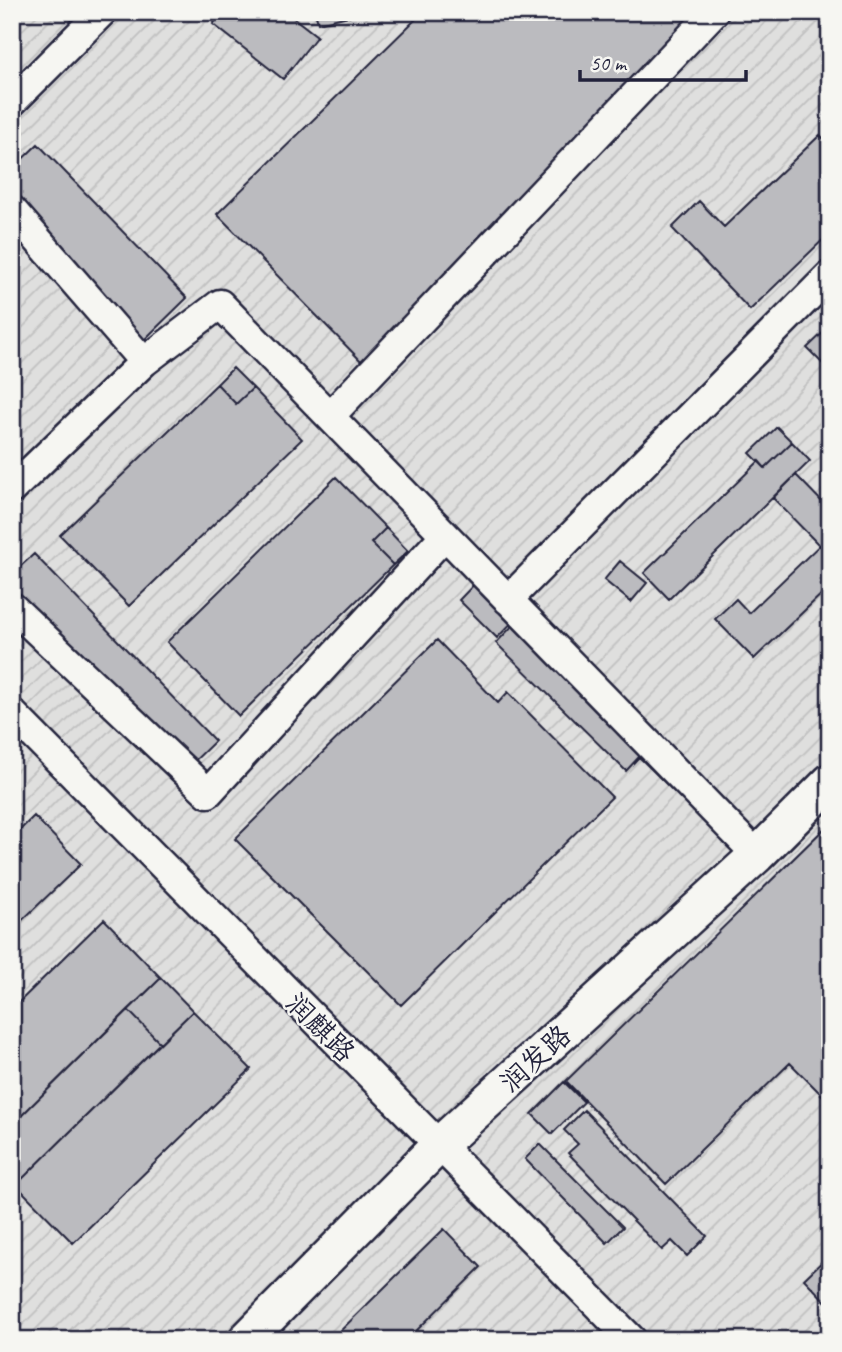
<svg xmlns="http://www.w3.org/2000/svg" width="842" height="1352" viewBox="0 0 842 1352" font-family="Caveat,'LXGW WenKai TC',sans-serif">
<defs>
<pattern id="industrial-furrows" width="10" height="10" patternUnits="userSpaceOnUse" patternTransform="scale(1.75)"><rect width="10" height="10" fill="#dfdfde"/><path d="M-1 1l2-2M0 10L10 0M9 11l2-2" fill="none" stroke="#bfbfbf"/></pattern>
</defs>
<rect width="100%" height="100%" fill="#eeeeeb"/>
<filter id="ink" filterUnits="userSpaceOnUse"><feTurbulence type="fractalNoise" baseFrequency=".0143" numOctaves="2"/><feDisplacementMap in="SourceGraphic" scale="14" xChannelSelector="R" yChannelSelector="G"/><feConvolveMatrix kernelMatrix="1 2 1 2 8 2 1 2 1" color-interpolation-filters="sRGB"/></filter>
<g filter="url(#ink)">
<path fill="url(#industrial-furrows)" d="M12,12H830V1340H12Z"/>
<path fill="#bbbbbf" stroke="#22223b" stroke-width="2" d="M223,12H247L255,19L260,12H286L317,36L283,79L213,24Z
M315,12H362V13L318,23Z
M423,12H723L365,365L217,214Z
M820,135L830,145V233L750,310L672,228L699,201L724,227Z
M38,144L187,298L143,341L12,207V169Z
M830,326V371L807,348Z
M233,368L253,388L236,404L217,384Z
M217,384L236,404L253,388L302,439L129,606L60,535Z
M777,427L792,442L765,468L750,453Z
M792,442L810,461L669,599L644,573L759,461L765,468Z
M796,475L830,510V536L820,546L773,498Z
M336,477L386,528L371,543L393,565L239,716L167,642Z
M386,528L408,551L393,565L371,543Z
M830,535V586L754,659L715,619L736,599L749,613Z
M34,554L215,741L174,781L12,614V574Z
M620,561L647,583L631,602L604,580Z
M482,576L520,614L497,638L459,600Z
M520,618L710,804L698,815L639,757L626,771L496,643Z
M437,640L498,703L508,692L612,797L401,1005L235,839Z
M34,816L81,864L12,930V838Z
M830,823V1103L790,1063L666,1184L566,1081Z
M104,919L161,978L12,1125V1009Z
M161,978L193,1011L160,1043L128,1010Z
M128,1010L160,1043L16,1185L12,1182V1125Z
M193,1011L251,1069L73,1243L16,1185Z
M564,1082L584,1102L552,1134L532,1114Z
M584,1110L707,1236L687,1256L672,1241L662,1250L568,1153L578,1144L564,1130Z
M540,1144L623,1227L607,1243L525,1159Z
M444,1229L481,1267L407,1340H331Z
M830,1254V1306L804,1279Z"/>
<g fill="none" stroke-linecap="round" stroke-linejoin="round">
<g stroke="#22223b" stroke-width="33">
<path id="minor" d="M12,102L102,12
M12,210L144,362L220,304L757,855
M330,416L714,12
M12,489L144,362
M508,600L830,275
M12,607L208,793L445,535
M12,713L632,1340"/>
</g>
<g stroke="#22223b" stroke-width="40">
<path id="major" d="M246,1340L438,1146L757,855L830,782"/>
</g>
<use href="#minor" stroke="#f6f6f2" stroke-width="28"/>
<use href="#major" stroke="#f6f6f2" stroke-width="35"/>
</g>
</g>
<g text-anchor="middle" stroke-width="5" stroke-linejoin="round" paint-order="stroke">
<g font-size="28" fill="#22223b" stroke="#f6f6f2">
<text transform="translate(321 1027) rotate(45)" y="10">润麒路</text>
<text transform="translate(535 1058) rotate(-42)" y="10">润发路</text>
</g>
</g>
<rect width="842" height="1352" fill="none" stroke="#f6f6f2" stroke-width="42"/>
<rect x="21" y="21" width="800" height="1310" fill="none" stroke="#22223b" stroke-width="2.5" filter="url(#ink)"/>
<path d="M580 70v10h166v-10" fill="none" stroke="#22223b" stroke-width="3.5"/>
<text x="590" y="70" font-size="21" fill="#22223b" stroke="#f6f6f2" stroke-width="5" paint-order="stroke">50 m</text>
</svg>
